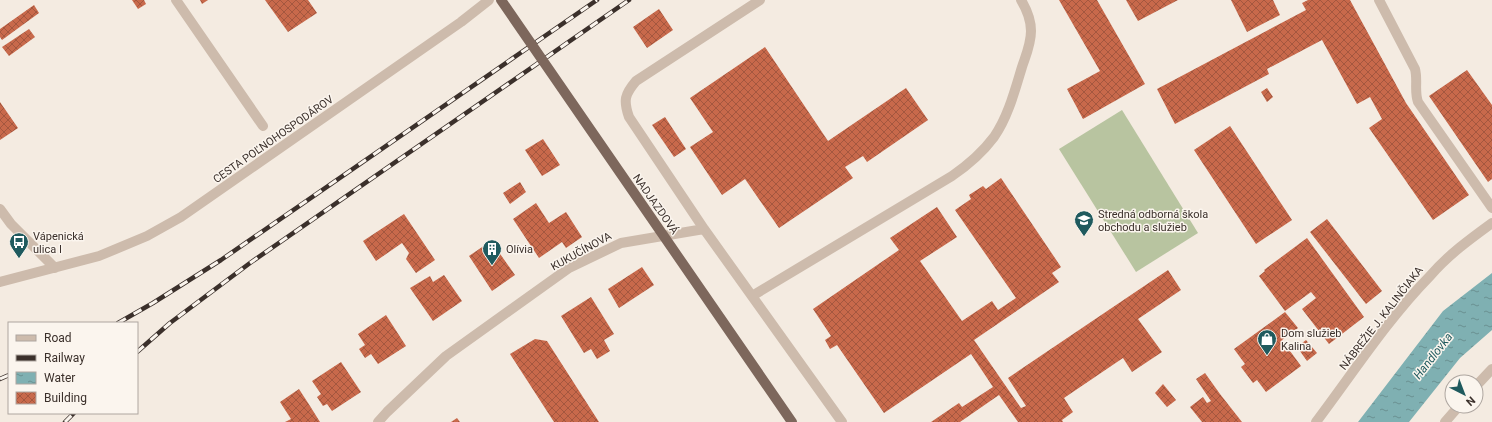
<svg xmlns="http://www.w3.org/2000/svg" width="1492" height="422" viewBox="0 0 1492 422" font-family="Roboto,sans-serif">
<defs>
<pattern id="water-ripples" width="26" height="14" patternUnits="userSpaceOnUse"><rect width="26" height="14" fill="#7fb0b2"/><path d="M2 4q2-2 4 0t4 0M15 11q2-2 4 0t4 0" fill="none" stroke="#699091"/></pattern>
<pattern id="building-cross-hatch" width="8" height="8" patternUnits="userSpaceOnUse"><rect width="8" height="8" fill="#c8694b"/><path d="M0 0l8 8M0 8l8-8" fill="none" stroke="#a4573f"/></pattern>
</defs>
<rect width="100%" height="100%" fill="#f4ebe1"/>
<path fill="#b8c4a0" d="M1122,110L1198,233L1136,272L1059,149Z"/>
<path fill="url(#water-ripples)" d="M1492,273V330L1460,358L1409,422H1358L1443,311Z"/>
<path fill="url(#building-cross-hatch)" d="M132,0H144L146,4L138,9Z
M200,0H208L202,4Z
M265,0H308L317,13L288,32Z
M1059,0H1097L1145,84L1083,119L1067,89L1100,71Z
M1126,0H1178L1138,21Z
M1231,0H1273L1280,15L1247,32Z
M1308,0H1350L1406,103L1469,195L1433,220L1369,128L1382,119L1370,97L1357,104L1322,40L1267,69L1269,74L1175,124L1157,89L1306,10L1302,3Z
M34,5L39,13L2,40L0,37V29Z
M659,9L673,30L647,48L633,27Z
M29,29L35,37L9,56L2,47Z
M765,47L828,141L906,88L928,120L867,162L863,156L845,167L853,178L779,228L745,179L722,195L690,147L713,132L690,98Z
M1467,70L1492,105V179L1488,182L1429,96Z
M1267,88L1273,97L1267,102L1261,92Z
M0,102L18,128L0,140Z
M665,117L686,149L674,157L652,125Z
M1230,126L1292,220L1256,244L1194,150Z
M543,139L560,165L542,176L525,150Z
M1001,178L1061,267L1052,273L1059,282L974,340L1021,408L1026,406L1008,378L1168,270L1181,290L1138,319L1162,352L1132,372L1123,358L1064,398L1073,412L1062,420L1063,422H1018L999,395L960,422H931L959,403L962,407L993,387L971,354L884,413L837,345L830,349L825,340L831,336L813,309L899,250L890,238L937,207L957,237L920,261L962,321L992,301L998,310L1016,298L955,210L971,199L969,195L983,186L986,189Z
M520,182L526,192L510,204L503,193Z
M536,203L549,223L566,212L582,237L566,248L562,242L539,258L513,219Z
M404,214L435,260L416,273L406,259L409,253L402,243L376,261L363,241Z
M1327,219L1382,291L1366,304L1310,232Z
M1307,238L1364,317L1329,344L1302,309L1316,298L1311,292L1285,311L1259,276L1265,271L1264,270Z
M491,241L515,275L492,291L469,256Z
M642,267L654,285L619,308L608,289Z
M444,275L462,301L433,321L410,288L430,276L433,282Z
M591,297L614,334L604,340L610,351L597,359L591,349L584,353L561,316Z
M1285,312L1298,328L1282,340L1301,366L1266,392L1257,380L1253,383L1241,367L1245,364L1234,349Z
M386,315L406,346L378,364L371,354L365,358L359,349L365,345L358,334Z
M535,339L547,341L599,422H554L510,354Z
M1306,340L1317,353L1307,361L1297,347Z
M341,362L361,392L332,411L327,404L323,406L317,397L321,394L312,381Z
M1205,373L1220,394L1242,422H1202L1190,407L1203,397L1207,403L1211,401L1196,379Z
M1163,384L1176,400L1167,407L1155,393Z
M299,389L310,406L320,422H285L291,419L280,402Z
M457,418L460,422H451Z"/>
<g fill="none" stroke-linecap="round" stroke-linejoin="round">
<path stroke="#cdbbac" stroke-width="10" d="M176,0L263,126
M760,0L636,81C625,94 623,100 629,117L704,229L842,422
M1379,0L1415,69C1418,80 1414,91 1418,102L1492,208
M0,209L11,224L55,268
M0,282L99,256L147,236L181,217L461,22L489,0
M752,296L952,176C968,165 982,153 994,137C1008,117 1015,90 1022,67C1026,55 1031,44 1031,31C1031,20 1027,10 1021,0
M1476,386L1492,369
M378,422L387,412L446,356L569,268L621,243L704,229
M1316,422C1353,373 1387,320 1430,276C1448,255 1470,239 1492,223
M1445,422L1459,406"/>
<g stroke="#3b302b" stroke-width="4.5">
<path id="rail" d="M118,323L153,303L221,260L597,0
M137,352L170,323L250,263L629,0
M0,379L9,375
M65,422L74,413"/>
</g>
<use href="#rail" stroke="#fbf5ee" stroke-width="3" stroke-dasharray="9" stroke-linecap="butt"/>
<path stroke="#7d675c" stroke-width="10" d="M501,0L792,422"/>
</g>
<defs>
<g id="school-pin" transform="scale(1)"><path d="M0 17L-7.5 6A9.5 9.5 0 1 1 7.5 6Z" fill="#1f5a5e" stroke="#fbf5ee"/><path d="M0-5L7-2L0 1L-7-2ZM-4 1L0 2.5L4 1V4Q0 6-4 4Z" fill="#fff"/></g>
<g id="bus-pin" transform="scale(1)"><path d="M0 17L-7.5 6A9.5 9.5 0 1 1 7.5 6Z" fill="#1f5a5e" stroke="#fbf5ee"/><path d="M-5-6H5V4H4V6H2V4H-2V6H-4V4H-5ZM-3.5-4V0h7V-4ZM-3.5 1.2v1.5H-2V1.2ZM2 1.2v1.5H3.5V1.2Z" fill="#fff"/></g>
<g id="building-pin" transform="scale(1)"><path d="M0 17L-7.5 6A9.5 9.5 0 1 1 7.5 6Z" fill="#1f5a5e" stroke="#fbf5ee"/><path d="M-4-6H4V6H1V3H-1V6H-4ZM-2.5-4.3h1.7v1.8h-1.7ZM.8-4.3h1.7v1.8H.8ZM-2.5-1h1.7V.8h-1.7ZM.8-1h1.7V.8H.8Z" fill="#fff"/></g>
<g id="shop-pin" transform="scale(1)"><path d="M0 17L-7.5 6A9.5 9.5 0 1 1 7.5 6Z" fill="#1f5a5e" stroke="#fbf5ee"/><path d="M-5-2.5h2.3a2.7 3.5 0 0 1 5.4 0H5L5.5 6h-11ZM-1.5-2.5h3a1.5 2.3 0 0 0-3 0Z" fill="#fff"/></g>
</defs>
<g fill-rule="evenodd">
<use href="#school-pin" x="1084" y="220"/>
<use href="#bus-pin" x="19" y="242"/>
<use href="#building-pin" x="492" y="249"/>
<use href="#shop-pin" x="1267" y="339"/>
</g>
<g text-anchor="middle" stroke-width="3" stroke-linejoin="round" paint-order="stroke">
<g font-size="11" fill="#3b302b" stroke="#fbf5ee">
<text transform="translate(273 139) rotate(-35)" y="4">CESTA POĽNOHOSPODÁROV</text>
<text transform="translate(656 204) rotate(55)" y="4">NADJAZDOVÁ</text>
<text transform="translate(581 251) rotate(-29)" y="4">KUKUČÍNOVA</text>
<text transform="translate(1381 318) rotate(-52)" y="4">NÁBREŽIE J. KALINČIAKA</text>
</g>
<g font-size="11" fill="#3b302b" stroke="#fbf5ee" text-anchor="start">
<text x="1098" y="218">Stredná odborná škola<tspan x="1098" dy="13">obchodu a služieb</tspan></text>
<text x="33" y="240">Vápenická<tspan x="33" dy="13">ulica I</tspan></text>
<text x="506" y="253">Olívia</text>
<text x="1281" y="337">Dom služieb<tspan x="1281" dy="13">Kalina</tspan></text>
</g>
<g font-size="12" font-style="italic" fill="#1f5a5e" stroke="#fbf5ee">
<text transform="translate(1433 356) rotate(-52)" y="4">Handlovka</text>
</g>
</g>
<rect x="8" y="322" width="130" height="92" fill="#fbf5ee" stroke="#aea6a0"/>
<rect x="16" y="335" width="20" height="6" fill="#cdbbac" stroke="#aea6a0"/>
<text x="44" y="342" font-size="12" fill="#3b302b">Road</text>
<rect x="16" y="355" width="20" height="6" fill="#3b302b" stroke="#aea6a0"/>
<text x="44" y="362" font-size="12" fill="#3b302b">Railway</text>
<rect x="16" y="372" width="20" height="12" fill="url(#water-ripples)" stroke="#aea6a0"/>
<text x="44" y="382" font-size="12" fill="#3b302b">Water</text>
<rect x="16" y="392" width="20" height="12" fill="url(#building-cross-hatch)" stroke="#aea6a0"/>
<text x="44" y="402" font-size="12" fill="#3b302b">Building</text>
<g transform="translate(1464 394) rotate(138)"><circle r="19" fill="#fbf5ee" stroke="#aea6a0"/>
<path d="M0-3L7 15L0 10L-7 15Z" fill="#1f5a5e"/>
<text y="-6" font-size="11" font-weight="bold" text-anchor="middle" fill="#3b302b">N</text>
</g>
</svg>
